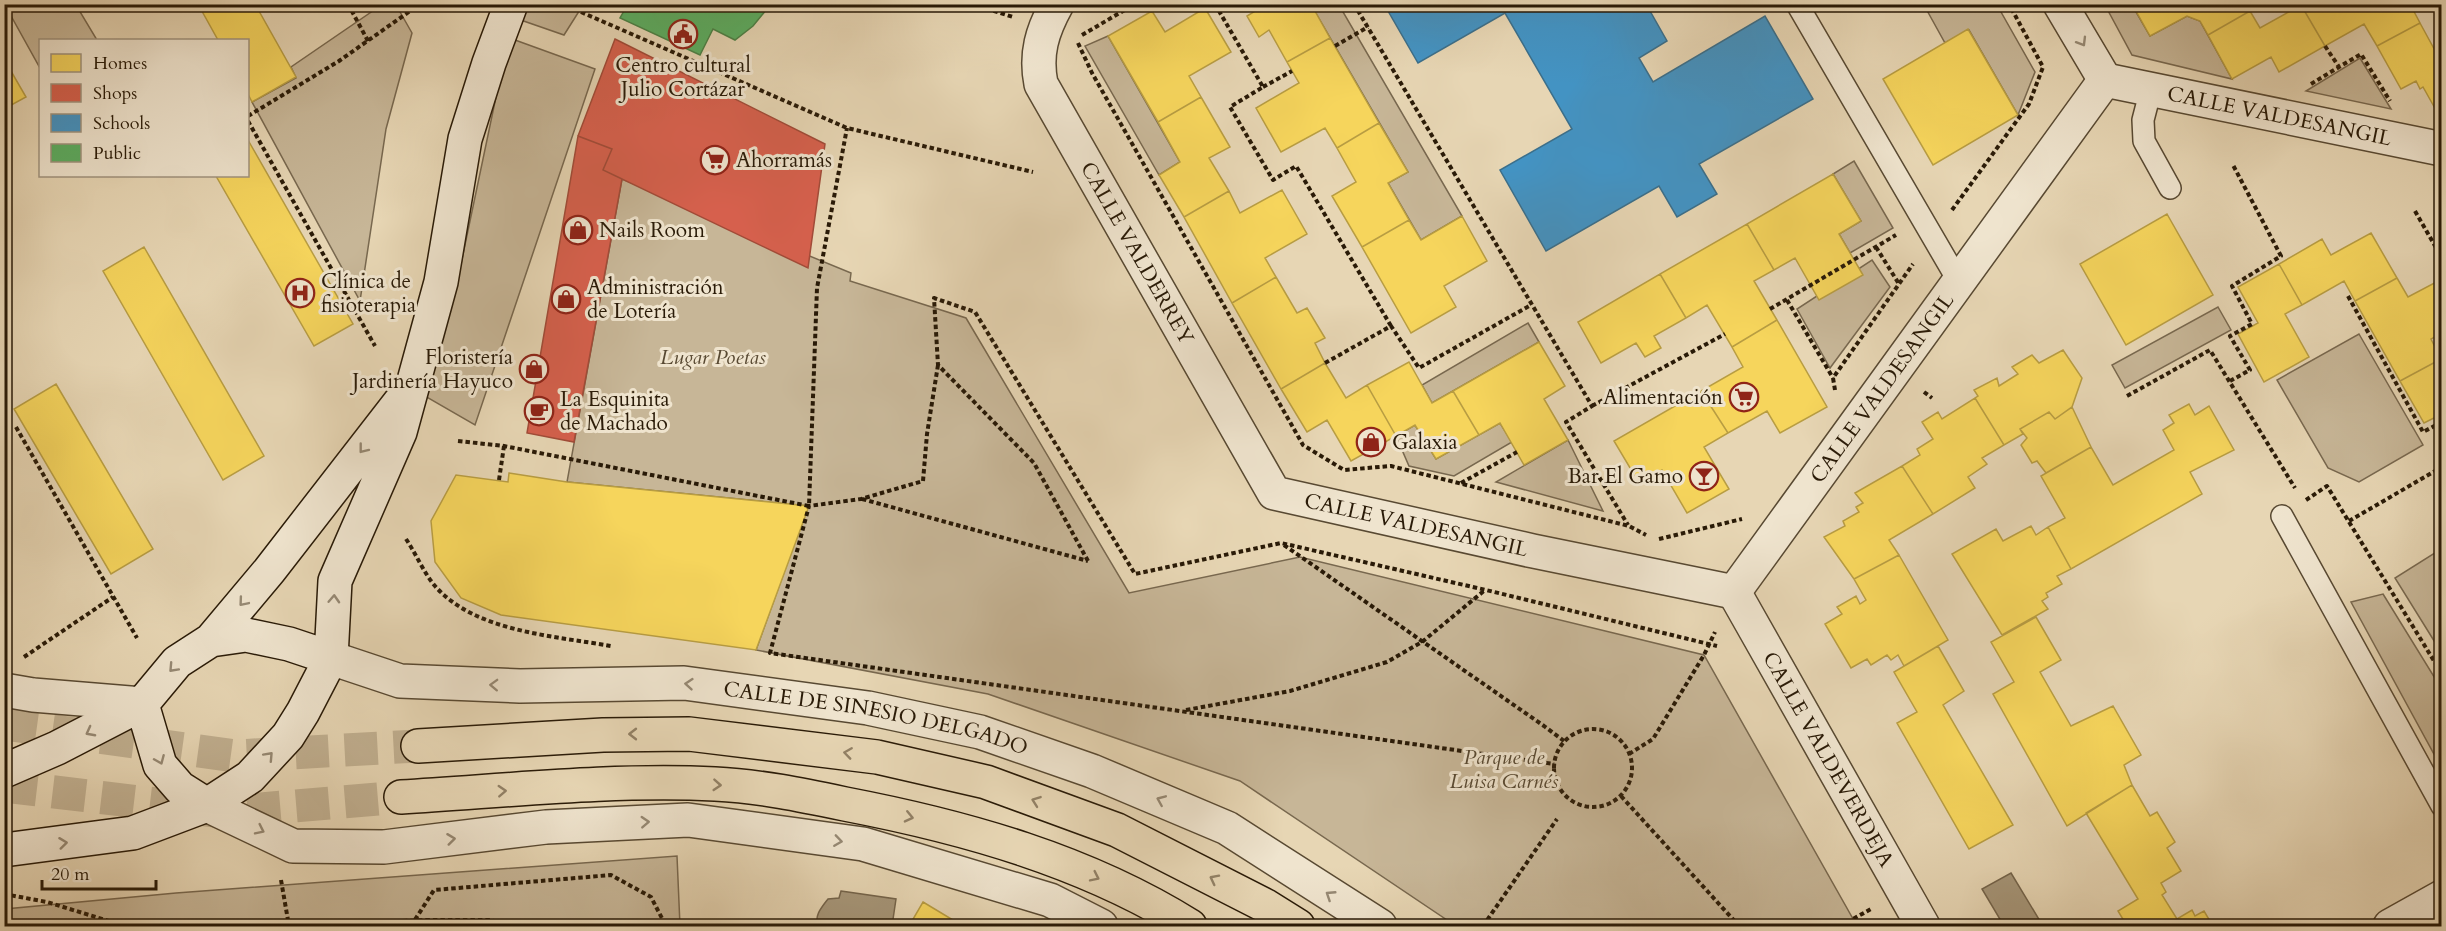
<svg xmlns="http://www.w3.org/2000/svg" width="2446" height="931" viewBox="0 0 2446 931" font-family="Cardo,serif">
<rect width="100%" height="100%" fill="#e7d6b4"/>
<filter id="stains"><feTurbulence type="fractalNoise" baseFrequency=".00333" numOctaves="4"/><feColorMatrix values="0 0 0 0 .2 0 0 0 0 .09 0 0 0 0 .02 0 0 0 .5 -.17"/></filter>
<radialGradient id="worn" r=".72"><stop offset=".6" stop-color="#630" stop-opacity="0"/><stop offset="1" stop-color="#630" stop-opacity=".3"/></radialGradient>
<path fill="#c7b697" stroke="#78684f" stroke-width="1.5" d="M383,4L396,5L412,33L386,129L360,301L252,102L296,78L291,67Z
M5,5H76L97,40H40V68Z
M522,5H583L564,35L515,18Z
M1311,5H1339L1462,216L1421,240L1388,183L1408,172Z
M1924,5H1997L2035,72L2018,115L1969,30L1945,43Z
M2105,5H2132L2150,36L2187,16L2200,21L2232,79L2132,55Z
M1108,36L1180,162L1159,175L1085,46Z
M515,40L595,69L475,425L423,395L461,264L501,73Z
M2360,58L2391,109L2306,91Z
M1854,161L1893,228L1850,253L1839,234L1861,221L1833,174Z
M622,179L851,273L850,281L966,318L1129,593L1300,557L1704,655L1857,926H1456L1240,781L988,694L756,650L808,506L567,482Z
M1872,260L1890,287L1830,368L1797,309Z
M2218,307L2231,330L2125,388L2112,365Z
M1528,323L1539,342L1432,403L1422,385Z
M2359,334L2423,445L2359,482L2328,468L2277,380Z
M1500,423L1512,442L1454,476L1409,466L1396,436L1415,425L1436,459Z
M1568,440L1603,511L1496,482Z
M2441,549V652L2395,578Z
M2383,594L2441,688V767L2351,602Z
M677,856L680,926H5V909L176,893Z"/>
<path fill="#a69679" stroke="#74644b" stroke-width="1.5" d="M2011,873L2043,926H2004L1982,889Z
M841,891L896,899L892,926H818C814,916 821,908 828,899L839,898Z"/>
<path fill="#f6d55c" stroke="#b89d42" stroke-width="1.5" d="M198,4H255L296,77L252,102L248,94V40H218Z
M1254,4H1311L1330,38L1287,62L1269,30L1259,37L1247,16L1257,10Z
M2132,4H2247L2250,11L2208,35L2200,21L2187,16L2150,36Z
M2410,4L2420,23L2377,46L2364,24L2325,46L2301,5Z
M2301,5L2325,46L2279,72L2271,57L2232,79L2208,35L2250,11L2260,28Z
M1205,8L1231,52L1189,76L1201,97L1158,122L1108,36L1152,11L1165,32Z
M2420,23L2438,56L2442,54L2441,119L2423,87L2420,89L2416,81L2401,89L2377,46Z
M1968,29L2018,115L1933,165L1883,79Z
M1330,38L1379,123L1337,148L1325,128L1281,152L1256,108L1299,83L1287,62Z
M4,59L26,97L4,109Z
M1201,97L1230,147L1209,158L1229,191L1184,217L1159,175L1180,162L1158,122Z
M1379,123L1408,172L1388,183L1409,220L1362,247L1332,196L1356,182L1337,148Z
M248,140L353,324L314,346L216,176H248Z
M1833,174L1861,221L1839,234L1863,275L1819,300L1795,258L1774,270L1747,224Z
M1282,190L1307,234L1265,258L1276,277L1232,303L1184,217L1229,191L1240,213Z
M2167,214L2213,295L2126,345L2080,264Z
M1462,216L1487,261L1444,286L1456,307L1411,333L1362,247L1409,220L1421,240Z
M1747,224L1774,270L1754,281L1777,320L1732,347L1707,305L1686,318L1660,274Z
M2371,233L2397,278L2355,301L2344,281L2302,305L2279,264L2322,239L2331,255Z
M144,247L264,456L223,480L103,271Z
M2279,264L2302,305L2285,314L2309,357L2264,382L2238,334L2258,323L2238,287Z
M1660,274L1686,318L1654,336L1661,348L1645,357L1636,343L1601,363L1578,322Z
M1276,277L1297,313L1307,308L1325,338L1315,343L1325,363L1281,389L1232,303Z
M2397,278L2408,297L2442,279V333L2431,339L2441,359L2400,381L2355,301Z
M1777,320L1827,407L1780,433L1767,411L1728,433L1701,391L1743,367L1732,347Z
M1539,342L1565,386L1544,399L1568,440L1524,465L1500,423L1479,435L1453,391Z
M2063,350L2082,378L2072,407L2055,419L2049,412L2020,429L2023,434L2004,445L1975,398L1978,396L1974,390L1997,378L1999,386L2018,374L2012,367L2032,355L2039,363Z
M2441,359L2442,414L2424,423L2400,381Z
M1409,362L1432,403L1453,391L1479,435L1436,459L1415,425L1396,436L1367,385Z
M1325,363L1346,398L1367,385L1396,436L1351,461L1327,420L1307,432L1281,389Z
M56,384L153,549L111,574L14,409Z
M1701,391L1728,433L1704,447L1729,489L1687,513L1662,470L1639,483L1614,441Z
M1975,398L2004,445L1982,458L1987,464L1968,477L1975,488L1933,514L1902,466L1920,455L1917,449L1933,439L1922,422L1938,412L1942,419Z
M2189,404L2195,415L2209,406L2234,450L2190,472L2202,494L2071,569L2048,527L2065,518L2041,476L2091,447L2113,485L2174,450L2163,430L2174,423L2169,415Z
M2072,407L2091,447L2046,473L2037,461L2032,463L2021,445L2027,438L2020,429L2049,412L2055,419Z
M1902,466L1933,514L1889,540L1899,555L1854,579L1824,537L1845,526L1843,521L1859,512L1856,507L1863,503L1855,493Z
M509,473L567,482L809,506L756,650L501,615L461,598L435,562L431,521L456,475L508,482Z
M2031,526L2036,535L2048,527L2071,569L2057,576L2062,584L2046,593L2048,597L2042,601L2048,609L2002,635L1952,554L1996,529L2003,541Z
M1899,555L1948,640L1904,666L1898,655L1891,660L1887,655L1871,665L1867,659L1851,668L1825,624L1842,614L1837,607L1856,596L1860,604L1866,600L1854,579Z
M2036,617L2061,660L2040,672L2071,726L2113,706L2141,755L2124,765L2132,785L2067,826L1993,694L2014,682L1991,642Z
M1938,646L1964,691L1943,705L2013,825L1969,849L1897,723L1917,712L1894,672Z
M2132,785L2150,816L2157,812L2175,842L2167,848L2181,871L2161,883L2166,892L2162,895L2177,919L2192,910L2195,916L2204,911L2213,926H2127L2118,911L2138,899L2086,813Z
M923,902L963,926H909Z"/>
<path fill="#d6604d" stroke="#a24b38" stroke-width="1.5" d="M615,39L825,144L808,268L603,170L612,149L578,136Z
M578,136L612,149L603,170L622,179L574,442L527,433Z"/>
<path fill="#4393c3" stroke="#3b6f8b" stroke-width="1.5" d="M1384,4H1646L1667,41L1639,58L1653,82L1765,16L1813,99L1699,164L1717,194L1677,217L1659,186L1546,251L1500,170L1572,129L1505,13L1418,63Z"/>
<path fill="#5aae61" stroke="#4b8246" stroke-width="1.5" d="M628,4H771L753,26L735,40L713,29L700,55L620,18Z"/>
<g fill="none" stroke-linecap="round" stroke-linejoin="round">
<path stroke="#c1b091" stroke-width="33" stroke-dasharray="33 16" stroke-linecap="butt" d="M4,724L235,756L418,746
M4,786L224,812L401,797"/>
<g stroke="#584932" stroke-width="24">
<path id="lane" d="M1797,4L1959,282
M2151,89L2143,120L2144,141L2170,188
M2282,516L2442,806"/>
</g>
<g stroke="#584932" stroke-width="36">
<g id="street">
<path id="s1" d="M1057,4C1042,31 1035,54 1041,84L1274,493L1533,551L1734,592"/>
<path d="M2060,4L2105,80"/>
<path id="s2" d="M2105,80L2442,149"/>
<path id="s3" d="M1734,592L2105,80"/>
<path id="s4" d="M1734,592L1923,926"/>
<path id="s5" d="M331,658L400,681L520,686L684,683L868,708L980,732L1092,771L1227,828L1380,926"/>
<path d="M4,690L33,695L142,704"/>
<path d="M207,805L293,846L384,847L546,827L688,820L863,844L1050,900L1101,926"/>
<path d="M2390,926L2442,897"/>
</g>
</g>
<g stroke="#291a07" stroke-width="36">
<path id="secondary" d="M211,640L246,635L289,644L331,658
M142,704L160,765L180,788L207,805
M4,771L57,748L142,704L177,662L211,640L269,571L400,402
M4,850L133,833L207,805L250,777L288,736L303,712L331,658L335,581L400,432L441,282L465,139L489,63L511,4"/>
</g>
<g stroke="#291a07" stroke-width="36">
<path id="primary" d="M418,746L603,735L689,734L877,757L986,782L1117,830L1266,906L1298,926
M401,797C504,791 612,779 715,784C759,786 802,795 845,804C965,827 1086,861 1190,926"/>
</g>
<path stroke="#291a07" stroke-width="4" stroke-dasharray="4.5 3" stroke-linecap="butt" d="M348,4L368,41
M972,4L1013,17
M1215,4L1263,87L1230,107L1273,180L1296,166L1391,326
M1354,4L1592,406L1566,422L1628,525
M2301,4V5
M1835,9L1844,4
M581,12L847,128L1033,172
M1082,35L1135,4
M1078,43L1092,73L1303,445L1344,470L1391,466L1629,526L1646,535
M1335,46L1368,27
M2325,46L2339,67L2361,54L2390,101
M2311,84L2339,67
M1263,87L1292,71
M248,116L339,61L420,4
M248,121L375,346
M1952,210L2029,104L2043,67L2009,4
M2415,211L2442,258
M1876,247L1899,284
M2348,296L2423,432L2442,422
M1787,300L1833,378
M1770,309L1896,235
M1325,363L1391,326L1419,368L1531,305
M938,365L927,434L923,481L861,499L809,506L770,653L1554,764
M2230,381L2250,370L2230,336L2252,324L2232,286L2281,256L2233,165
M1835,390L1833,378L1913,264
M1924,392L1932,398
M2127,396L2210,350L2295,488
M1592,406L1725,334
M16,427L137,638
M458,441L504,446L809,506L817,288L847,128
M499,480L504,446
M1461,483L1517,452
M862,499L1088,561
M2306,500L2327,486L2442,674
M2349,521L2442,467
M406,539C416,554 424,573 435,586C475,632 555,636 611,646
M1659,539L1742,519
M1284,545L1544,726L1564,741
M1088,561L1034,463L938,365L934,298L975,312L1135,574L1281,543L1486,590L1717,646
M24,657L113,597
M1186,710L1290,691L1387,662L1422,642L1485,590
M1554 768a39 39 0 1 1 78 0a39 39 0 1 1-78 0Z
M1629,754L1653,739L1704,655L1715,632
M1621,796L1739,926
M281,880L289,926
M4,894L47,902L125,926
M283,926L426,920H491L506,926
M411,926L434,890L611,875L651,897L666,926
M657,926L663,920
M1483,926L1557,819
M1853,926V919L1871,909"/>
<use href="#lane" stroke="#efe4ce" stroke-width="21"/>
<use href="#street" stroke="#efe4ce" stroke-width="33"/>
<use href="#secondary" stroke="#efe4ce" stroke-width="33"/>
<use href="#primary" stroke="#e7d6b4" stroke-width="33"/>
</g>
<defs><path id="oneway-chevron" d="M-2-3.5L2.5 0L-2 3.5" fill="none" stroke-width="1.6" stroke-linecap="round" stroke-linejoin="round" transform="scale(1.5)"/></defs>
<g stroke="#968974">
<use href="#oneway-chevron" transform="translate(2082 42) rotate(59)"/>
<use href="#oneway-chevron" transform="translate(363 449) rotate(128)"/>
<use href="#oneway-chevron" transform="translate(334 599) rotate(-87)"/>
<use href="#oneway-chevron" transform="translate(243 602) rotate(130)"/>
<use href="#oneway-chevron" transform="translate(173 668) rotate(133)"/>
<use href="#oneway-chevron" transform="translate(689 684) rotate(-175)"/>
<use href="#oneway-chevron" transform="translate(494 685) rotate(-178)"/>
<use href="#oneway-chevron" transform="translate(90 732) rotate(152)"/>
<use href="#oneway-chevron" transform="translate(269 756) rotate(-47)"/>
<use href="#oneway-chevron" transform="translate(160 760) rotate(67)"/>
<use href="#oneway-chevron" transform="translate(1161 800) rotate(-157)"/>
<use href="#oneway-chevron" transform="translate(645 822) rotate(-3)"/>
<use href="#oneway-chevron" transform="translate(260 830) rotate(26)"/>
<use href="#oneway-chevron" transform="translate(451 839) rotate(-7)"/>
<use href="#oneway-chevron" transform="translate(838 841) rotate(8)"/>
<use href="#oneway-chevron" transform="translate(63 843) rotate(-7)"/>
<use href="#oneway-chevron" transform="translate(1330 895) rotate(-147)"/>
</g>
<g stroke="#928166">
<use href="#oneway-chevron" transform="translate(633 734) rotate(180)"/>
<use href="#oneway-chevron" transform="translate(848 753) rotate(-172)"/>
<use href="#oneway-chevron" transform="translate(717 785) rotate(4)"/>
<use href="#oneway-chevron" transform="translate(502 791) rotate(-3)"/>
<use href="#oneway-chevron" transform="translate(1036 801) rotate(-160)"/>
<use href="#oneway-chevron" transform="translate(909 817) rotate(13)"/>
<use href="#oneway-chevron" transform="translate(1095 877) rotate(26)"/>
<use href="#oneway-chevron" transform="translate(1214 879) rotate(-153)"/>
</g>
<defs>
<g id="civic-ring" transform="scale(1.5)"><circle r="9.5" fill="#efe4ce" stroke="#8f2418" stroke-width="1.5"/><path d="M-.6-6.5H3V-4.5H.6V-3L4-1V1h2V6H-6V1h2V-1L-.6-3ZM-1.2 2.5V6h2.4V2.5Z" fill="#8f2418"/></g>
<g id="supermarket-ring" transform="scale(1.5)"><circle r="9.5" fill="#efe4ce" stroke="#8f2418" stroke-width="1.5"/><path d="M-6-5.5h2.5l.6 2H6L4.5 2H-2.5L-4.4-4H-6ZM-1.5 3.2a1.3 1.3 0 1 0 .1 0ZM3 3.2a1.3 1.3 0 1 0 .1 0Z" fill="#8f2418"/></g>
<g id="shop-ring" transform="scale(1.5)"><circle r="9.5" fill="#efe4ce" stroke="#8f2418" stroke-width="1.5"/><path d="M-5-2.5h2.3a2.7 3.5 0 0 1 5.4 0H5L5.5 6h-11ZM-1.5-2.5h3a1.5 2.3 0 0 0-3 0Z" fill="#8f2418"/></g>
<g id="hospital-ring" transform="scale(1.5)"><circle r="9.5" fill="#efe4ce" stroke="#8f2418" stroke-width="1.5"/><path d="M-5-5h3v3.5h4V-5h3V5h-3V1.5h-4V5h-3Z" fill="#8f2418"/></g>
<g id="cafe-ring" transform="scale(1.5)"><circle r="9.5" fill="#efe4ce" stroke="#8f2418" stroke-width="1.5"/><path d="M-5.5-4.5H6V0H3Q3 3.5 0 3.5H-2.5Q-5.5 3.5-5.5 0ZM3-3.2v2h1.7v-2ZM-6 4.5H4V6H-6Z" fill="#8f2418"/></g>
<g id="bar-ring" transform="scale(1.5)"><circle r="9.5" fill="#efe4ce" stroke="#8f2418" stroke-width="1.5"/><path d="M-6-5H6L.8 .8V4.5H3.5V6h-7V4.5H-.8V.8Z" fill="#8f2418"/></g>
</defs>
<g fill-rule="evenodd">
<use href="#civic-ring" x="683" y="34"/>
<use href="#supermarket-ring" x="715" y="160"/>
<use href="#shop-ring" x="578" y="230"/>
<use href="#hospital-ring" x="300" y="293"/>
<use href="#shop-ring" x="566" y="299"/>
<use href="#shop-ring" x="534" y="369"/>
<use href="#supermarket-ring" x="1744" y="397"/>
<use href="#cafe-ring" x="539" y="411"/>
<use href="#shop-ring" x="1371" y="442"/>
<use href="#bar-ring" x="1704" y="476"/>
</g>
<g text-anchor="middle" stroke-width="6" stroke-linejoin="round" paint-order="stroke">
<g font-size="21" fill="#291a07" stroke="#efe4ce" text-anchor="start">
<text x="683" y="72" text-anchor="middle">Centro cultural<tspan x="683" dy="24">Julio Cortázar</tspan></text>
<text x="736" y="167">Ahorramás</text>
<text x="599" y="237">Nails Room</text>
<text x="321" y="288">Clínica de<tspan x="321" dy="24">fisioterapia</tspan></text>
<text x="587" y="294">Administración<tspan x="587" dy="24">de Lotería</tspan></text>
<text x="513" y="364" text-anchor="end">Floristería<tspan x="513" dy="24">Jardinería Hayuco</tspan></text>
<text x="1723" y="404" text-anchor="end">Alimentación</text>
<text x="560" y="406">La Esquinita<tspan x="560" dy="24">de Machado</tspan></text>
<text x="1392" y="449">Galaxia</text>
<text x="1683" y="483" text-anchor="end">Bar El Gamo</text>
</g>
<g font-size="21" fill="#291a07" stroke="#efe4ce">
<text dy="7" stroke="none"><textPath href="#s2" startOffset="178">CALLE VALDESANGIL</textPath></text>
<text dy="7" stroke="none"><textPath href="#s1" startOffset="278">CALLE VALDERREY</textPath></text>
<text dy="7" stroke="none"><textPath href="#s3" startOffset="252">CALLE VALDESANGIL</textPath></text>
<text dy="7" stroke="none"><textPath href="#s1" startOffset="700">CALLE VALDESANGIL</textPath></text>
<text dy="7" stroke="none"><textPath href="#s5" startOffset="552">CALLE DE SINESIO DELGADO</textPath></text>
<text dy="7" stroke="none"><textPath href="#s4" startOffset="192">CALLE VALDEVERDEJA</textPath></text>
</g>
<g font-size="21" font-style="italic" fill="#584932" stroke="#efe4ce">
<text x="713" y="364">Lugar Poetas</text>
<text x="1504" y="764">Parque de<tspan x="1504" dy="24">Luisa Carnés</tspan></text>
</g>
</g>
<rect width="2446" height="931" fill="none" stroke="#e7d6b4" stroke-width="24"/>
<rect x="6" y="6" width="2434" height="919" fill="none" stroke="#291a07" stroke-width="3"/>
<rect x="12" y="12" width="2422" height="907" fill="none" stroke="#291a07" stroke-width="1.5"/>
<rect x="39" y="39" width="210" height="138" fill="#efe4ce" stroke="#a0937e" stroke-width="1.5"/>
<rect x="51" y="54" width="30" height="18" fill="#f6d55c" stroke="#a0937e" stroke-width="1.5"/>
<text x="93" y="69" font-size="18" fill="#291a07">Homes</text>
<rect x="51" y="84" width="30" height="18" fill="#d6604d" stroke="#a0937e" stroke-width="1.5"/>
<text x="93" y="99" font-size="18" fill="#291a07">Shops</text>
<rect x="51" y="114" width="30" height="18" fill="#4393c3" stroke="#a0937e" stroke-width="1.5"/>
<text x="93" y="129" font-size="18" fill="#291a07">Schools</text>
<rect x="51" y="144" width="30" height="18" fill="#5aae61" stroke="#a0937e" stroke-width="1.5"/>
<text x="93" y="159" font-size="18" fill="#291a07">Public</text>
<path d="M42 880v9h114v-9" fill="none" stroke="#291a07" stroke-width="3"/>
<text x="51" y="880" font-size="18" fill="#291a07" stroke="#efe4ce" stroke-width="4.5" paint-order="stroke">20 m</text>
<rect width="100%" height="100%" filter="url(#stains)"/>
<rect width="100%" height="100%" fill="url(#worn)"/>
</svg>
